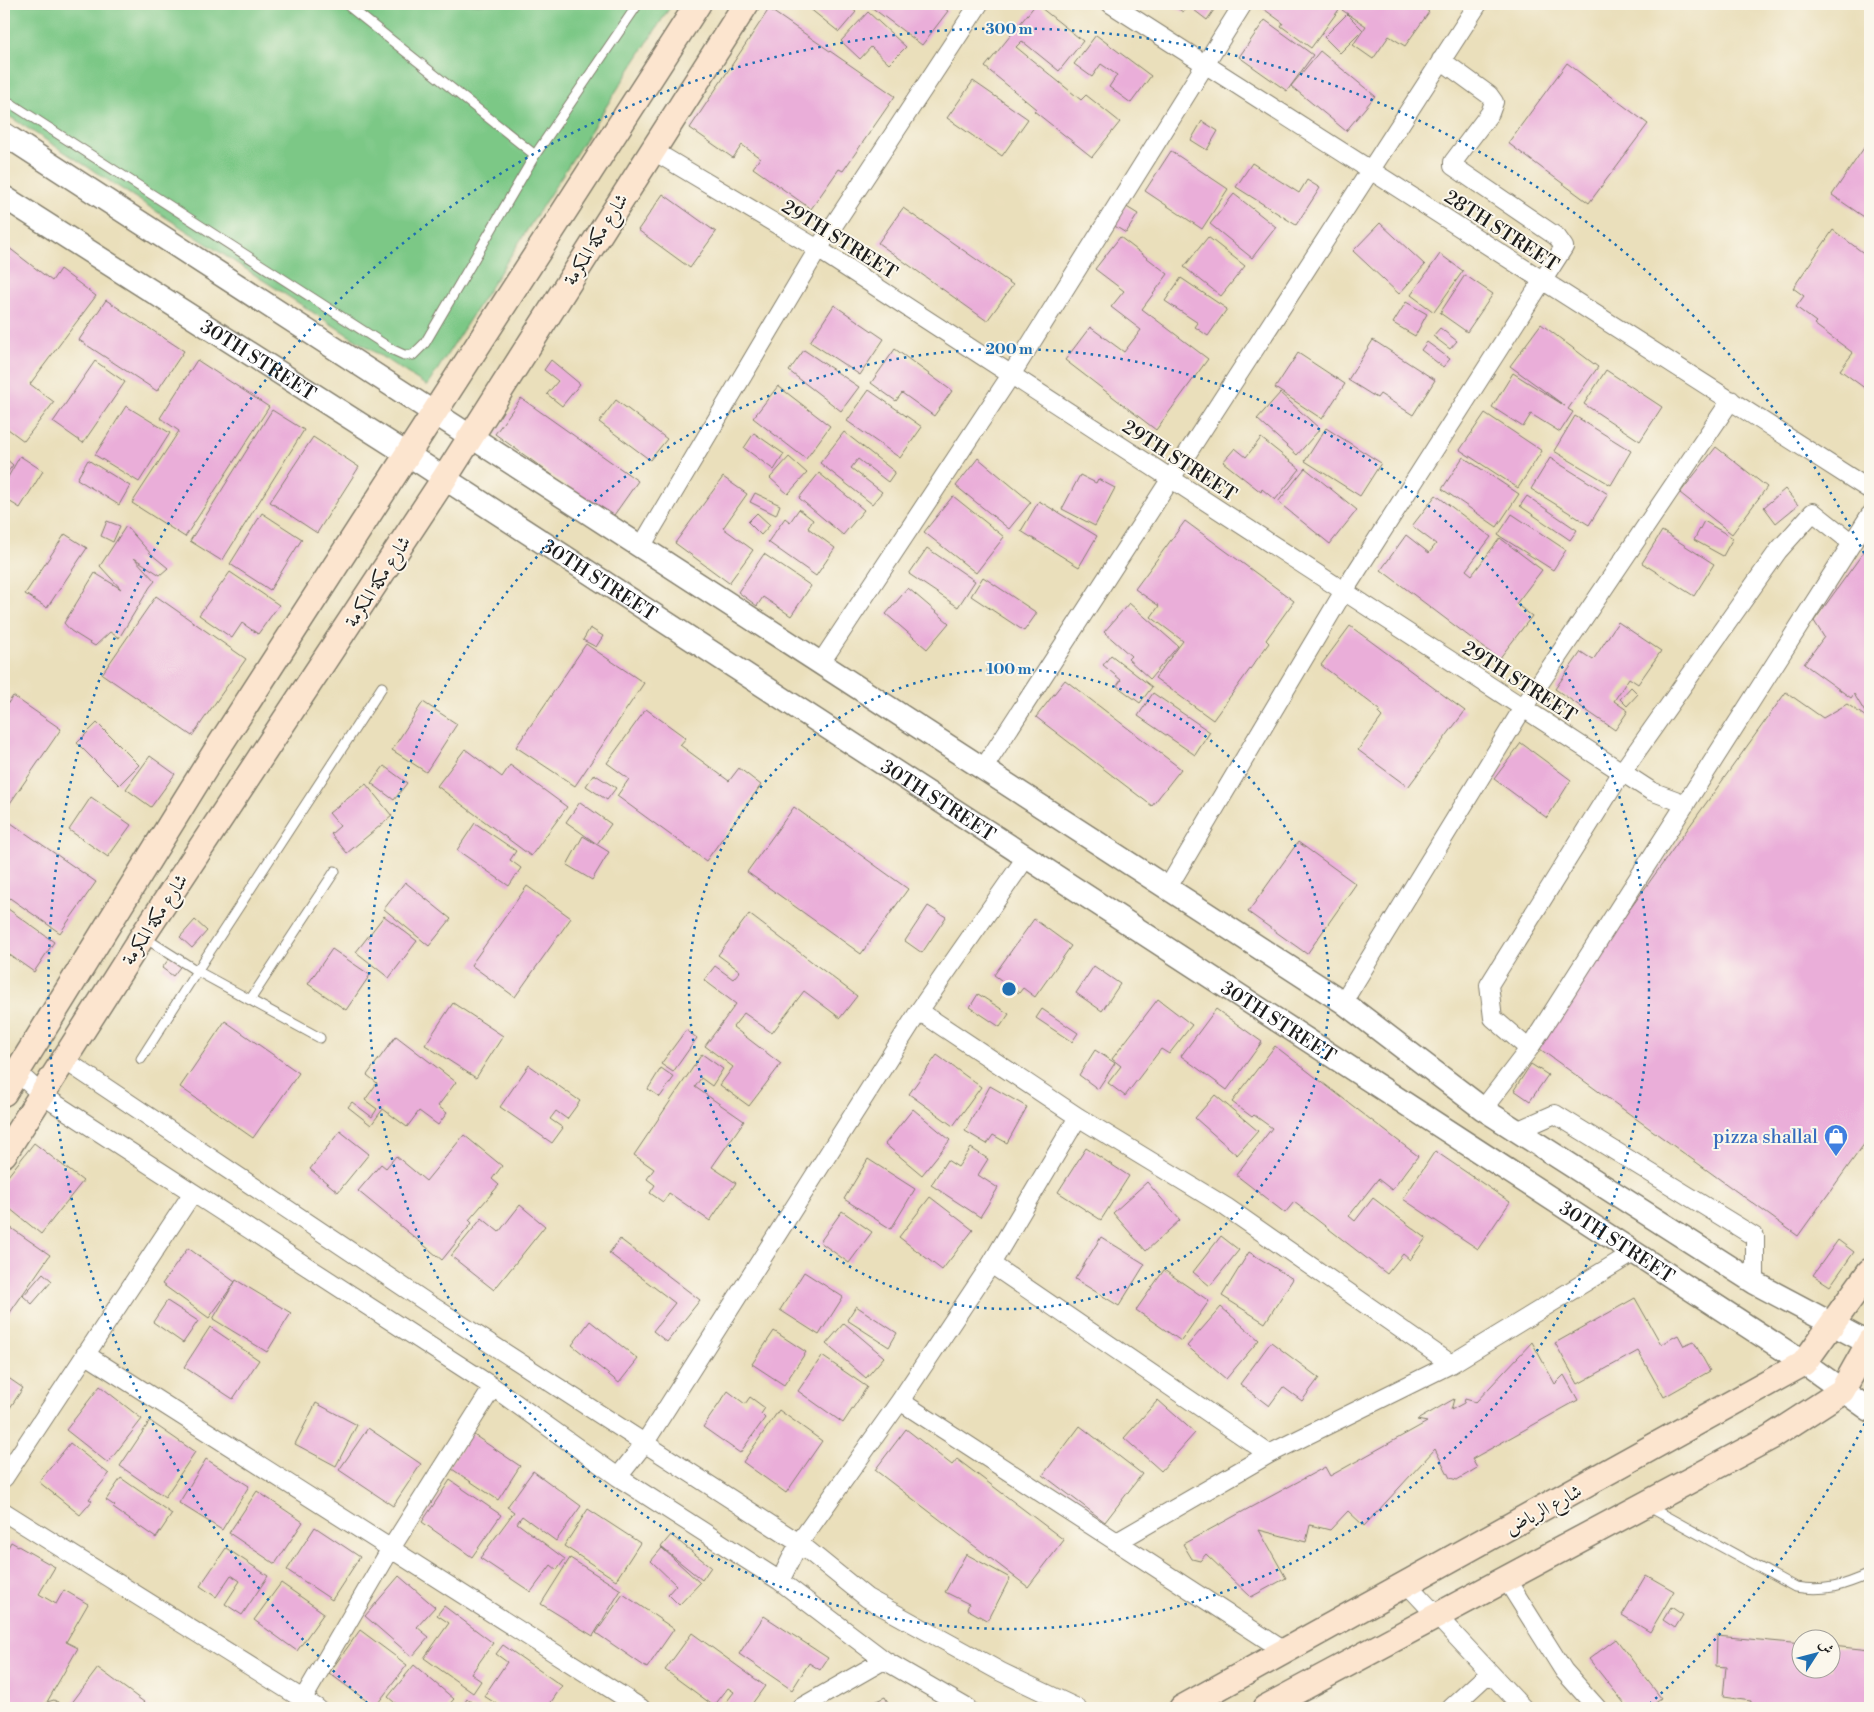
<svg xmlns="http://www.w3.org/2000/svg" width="1874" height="1712" viewBox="0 0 1874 1712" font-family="'Libre Bodoni',Amiri,serif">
<rect width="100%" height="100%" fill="#fbf7ec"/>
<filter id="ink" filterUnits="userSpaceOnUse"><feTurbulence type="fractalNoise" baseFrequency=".02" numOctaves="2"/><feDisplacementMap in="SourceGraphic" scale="10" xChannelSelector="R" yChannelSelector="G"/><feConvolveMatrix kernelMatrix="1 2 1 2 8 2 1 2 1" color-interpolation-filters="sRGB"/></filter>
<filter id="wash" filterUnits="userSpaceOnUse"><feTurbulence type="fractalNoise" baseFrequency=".0096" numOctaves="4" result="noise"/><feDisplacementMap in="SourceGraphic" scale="20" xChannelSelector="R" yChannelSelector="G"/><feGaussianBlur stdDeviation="1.12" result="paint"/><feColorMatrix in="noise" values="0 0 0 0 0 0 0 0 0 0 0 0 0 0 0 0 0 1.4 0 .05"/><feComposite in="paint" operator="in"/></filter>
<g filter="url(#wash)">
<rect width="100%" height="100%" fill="#eadfbb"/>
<path fill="#7cc886" stroke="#4c7251" d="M4,4H672L427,386L4,113Z"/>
<g id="blocks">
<path fill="#eaaed9" d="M804,4H846L856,12L839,32Z
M867,4H939L948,11L922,45Z
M1036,4L1083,41L1059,71L1022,41L1016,47L1081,100L1086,95L1120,122L1092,157L1034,111L1036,109L985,67Z
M1171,4H1189L1183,12Z
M1198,4H1218L1207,20L1194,10Z
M1263,4H1343L1311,48L1281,26L1283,23L1261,7Z
M1347,4H1418L1429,12L1405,46L1389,36L1373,59L1353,45L1366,26L1342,10Z
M769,9L895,96L843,171L839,169L811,209L753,168L760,158L742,145L733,158L690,128Z
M868,12L906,47L889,64L871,47L860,59L841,41Z
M1347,14L1363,30L1340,53L1324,37Z
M1265,20L1313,55L1287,91L1239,57Z
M1096,35L1151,76L1131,103L1109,87L1117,75L1101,64L1092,77L1074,64Z
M1320,51L1375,96L1346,131L1291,86Z
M1567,63L1648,124L1589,203L1508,143Z
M973,81L1028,119L1002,156L947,118Z
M1202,121L1218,131L1207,150L1191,140Z
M1870,139V221L1832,195Z
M1171,151L1228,189L1202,229L1145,191Z
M1252,163L1299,193L1307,180L1320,188L1296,225L1236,187Z
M663,194L716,232L690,268L638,230Z
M1234,194L1276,227L1252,258L1210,224Z
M1125,206L1138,214L1126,233L1113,225Z
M903,208L1013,285L987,321L878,243Z
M1380,223L1425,265L1399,294L1353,251Z
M1833,230L1870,258V392L1840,370L1853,353L1814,324L1816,322L1796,307L1804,296L1793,288Z
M1120,237L1168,274L1142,309L1208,359L1156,430L1065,360L1090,327L1124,352L1141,330L1111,307L1124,291L1095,269Z
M1208,237L1245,266L1221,296L1184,267Z
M4,244L52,281L60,269L96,296L30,384L54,402L24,441L4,426Z
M1440,254L1463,271L1434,312L1411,295Z
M1465,275L1493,294L1467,332L1440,313Z
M1181,278L1227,309L1208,336L1195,327L1198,323L1165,301Z
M106,300L184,351L157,391L79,340Z
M1406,302L1427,314L1415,336L1393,323Z
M834,305L884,339L860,375L810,342Z
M1541,324L1598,367L1568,409L1573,412L1560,432L1531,414L1523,427L1492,407L1513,373L1565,406L1510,366Z
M1440,328L1457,341L1450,349L1433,336Z
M1373,340L1435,380L1413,415L1380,394L1377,398L1348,380Z
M1427,342L1450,359L1443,367L1421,350Z
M895,349L952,391L934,416L902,393L896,401L871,383Z
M804,350L859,387L841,411L789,371Z
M1298,353L1345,384L1322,419L1275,388Z
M197,360L269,407L185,537L132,503L179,431L160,418Z
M551,360L580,384L562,406L547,394L558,381L544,370Z
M95,361L125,382L83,443L53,422Z
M1606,370L1662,407L1640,441L1584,404Z
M778,386L830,426L806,459L753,418Z
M869,390L922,427L900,458L847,421Z
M1280,393L1320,429L1297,455L1257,419Z
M521,398L638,481L612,518L495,434Z
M616,400L667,439L650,460L599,422Z
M126,406L170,433L139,482L95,455Z
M272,410L304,430L222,561L190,541Z
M1485,413L1542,451L1518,488L1460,450Z
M1575,416L1631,451L1611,485L1554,451Z
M1326,428L1381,463L1360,496L1305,461Z
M844,432L895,472L888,482L858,459L851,468L882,492L872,504L820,463Z
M754,433L784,454L774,470L744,448Z
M313,437L359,467L317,533L270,502Z
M1261,438L1300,469L1275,500L1262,489L1261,492L1223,462L1235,448L1246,457Z
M1716,447L1767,487L1732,534L1680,493Z
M20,456L43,471L20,508L4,498V484Z
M4,457L13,465L4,477Z
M789,457L807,473L788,494L770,478Z
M1463,457L1519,494L1497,527L1442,489Z
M978,458L1031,502L1009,529L956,486Z
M1550,458L1608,494L1589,525L1531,489Z
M88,460L130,486L119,505L77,479Z
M1305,468L1357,510L1330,544L1278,502Z
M819,473L864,510L843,535L799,498Z
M1080,475L1096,483L1098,479L1115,488L1095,526L1062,509Z
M723,477L747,494L723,528L753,550L729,583L675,543Z
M1785,489L1798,505L1776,523L1764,507Z
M755,493L780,505L776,515L750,502Z
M1436,495L1491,537L1466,570L1472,575L1500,538L1542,570L1516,604L1532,616L1499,659L1381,570L1406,535L1429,553L1436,544L1412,526Z
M953,496L1004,537L976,573L924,532Z
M1527,496L1577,530L1570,540L1520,506Z
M1039,501L1097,536L1079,567L1021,531Z
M799,509L813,520L808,528L835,548L816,576L768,542L785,518L790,522Z
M262,513L302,539L270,590L230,564Z
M757,513L770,525L761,535L748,522Z
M1512,514L1566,550L1553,570L1498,535Z
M107,521L120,526L113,542L101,536Z
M1185,521L1294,601L1266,640L1269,643L1213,720L1155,678L1183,641L1151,617L1159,606L1135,589Z
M1704,521L1733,538L1723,556L1694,540Z
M126,526L151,554L168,568L160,575L134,558L155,581L150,587L119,638L110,632L95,646L71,631L64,623L95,573L121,589L100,566Z
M1662,531L1714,564L1694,596L1642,563Z
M65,534L87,548L47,608L25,594Z
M1868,546L1870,548V1136L1798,1236L1533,1044L1786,692L1823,718L1847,704L1869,719L1854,694L1851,698L1804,664L1824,637L1814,621Z
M927,548L975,581L958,607L909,574Z
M764,554L811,586L791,616L763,597L757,606L738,592Z
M230,572L279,605L258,634L242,623L232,638L199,615Z
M983,577L1037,613L1024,631L971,596Z
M908,588L949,623L927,649L886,614Z
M156,596L246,659L192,736L102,674Z
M1129,603L1178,646L1150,679L1128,659L1131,656L1104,632Z
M1618,622L1661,651L1638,684L1629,678L1614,701L1628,711L1615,730L1555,689L1581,652L1593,660Z
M1350,626L1465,711L1408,787L1358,750L1382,717L1378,713L1380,710L1321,665Z
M590,628L603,636L596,647L583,640Z
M586,644L644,683L575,786L516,747Z
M1111,655L1152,687L1140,703L1117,686L1121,680L1103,665Z
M1065,680L1181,769L1152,806L1036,717Z
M1631,687L1638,694L1627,706L1620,699Z
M1153,693L1210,732L1195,755L1138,716Z
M13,696L61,729L4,812V709Z
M423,702L457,724L426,772L392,750Z
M646,709L686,738L680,745L729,781L739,768L761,785L706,861L617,796L629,779L607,763Z
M97,723L139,765L119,785L77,743Z
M1521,743L1571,780L1547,818L1494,779Z
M465,749L502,777L510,765L567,807L531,856L437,786Z
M150,756L175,774L151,807L126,789Z
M384,766L407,783L394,800L371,783Z
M594,774L616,788L607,800L586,786Z
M366,784L392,816L347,853L331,834L340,826L329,813Z
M91,797L131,825L108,857L69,830Z
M580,802L611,824L597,844L566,822Z
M794,807L908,889L861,954L747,872Z
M11,823L96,882L60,933L4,894V834Z
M475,823L516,851L510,860L521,868L509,886L457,850Z
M583,836L609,852L592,880L567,865Z
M1298,842L1356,884L1307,954L1248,912Z
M405,882L451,919L429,946L384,909Z
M527,886L571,918L515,997L471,965Z
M4,906L54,942L34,972L4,951Z
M928,906L946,917L922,953L905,941Z
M749,914L857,996L840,1018L804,991L772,1033L744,1013L733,1027L781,1064L749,1106L720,1085L733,1067L705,1046L736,1004L704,980L715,966L733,979L740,971L718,955Z
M384,916L417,941L389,978L356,952Z
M1034,919L1071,946L1035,997L1023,988L1019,993L994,975Z
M195,920L207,931L192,948L180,937Z
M332,949L370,975L346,1010L308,984Z
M172,955L183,963L173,976L162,968Z
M1094,966L1120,984L1102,1011L1076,993Z
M978,994L1009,1014L1000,1027L970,1007Z
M1158,999L1192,1025L1169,1054L1161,1049L1125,1096L1108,1083L1121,1066L1112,1059Z
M453,1003L503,1036L476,1078L425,1045Z
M1042,1009L1078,1033L1072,1042L1036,1018Z
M1216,1009L1262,1042L1227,1090L1181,1056Z
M225,1021L299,1073L253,1138L180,1087Z
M686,1030L697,1038L673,1072L661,1064Z
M396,1036L456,1082L438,1106L447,1113L438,1125L419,1111L407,1127L383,1109L371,1125L348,1107L352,1102L372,1117L377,1109L365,1100L377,1083L367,1075Z
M1275,1046L1418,1156L1392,1190L1378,1179L1349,1216L1355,1221L1373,1198L1426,1238L1410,1260L1403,1254L1387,1274L1294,1202L1285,1213L1236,1175L1272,1128L1254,1115L1252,1117L1232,1102Z
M1095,1050L1115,1063L1098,1089L1079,1075Z
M702,1054L723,1069L712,1086L701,1078L695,1087L744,1121L712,1167L736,1183L710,1221L669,1193L663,1202L650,1193L655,1185L647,1179L654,1169L634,1155Z
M937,1055L981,1087L953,1126L909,1094Z
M1531,1064L1548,1075L1530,1101L1514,1090Z
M529,1065L580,1101L567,1119L556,1111L550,1119L563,1128L552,1143L500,1107Z
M661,1068L674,1077L660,1097L648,1089Z
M990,1086L1027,1107L1007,1143L993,1135L987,1144L965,1131Z
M1215,1095L1258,1131L1237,1155L1195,1118Z
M913,1109L950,1140L922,1175L885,1144Z
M340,1131L369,1154L338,1192L310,1169Z
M464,1135L502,1166L492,1179L499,1185L469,1220L472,1223L442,1260L358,1191L381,1164L386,1168L396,1156L426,1181Z
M34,1143L83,1181L41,1234L4,1204V1181Z
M971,1148L988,1159L978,1175L998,1188L980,1217L931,1185L947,1160L958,1167Z
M1086,1148L1129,1176L1101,1220L1058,1192Z
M1435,1151L1510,1202L1478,1249L1403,1199Z
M868,1159L915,1189L891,1229L844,1199Z
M1147,1182L1180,1220L1146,1251L1113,1213Z
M930,1197L973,1230L942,1270L899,1237Z
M520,1205L545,1226L494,1290L451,1256L482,1218L499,1232Z
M842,1211L872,1232L849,1263L820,1242Z
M4,1223L50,1255L9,1314L4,1311Z
M1221,1236L1239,1250L1210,1286L1193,1272Z
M1101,1237L1145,1264L1119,1306L1075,1279Z
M620,1239L700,1300L667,1342L653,1331L675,1303L609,1253Z
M1838,1240L1854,1252L1830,1286L1813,1275Z
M188,1248L235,1282L209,1318L162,1284Z
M1249,1252L1293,1279L1265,1323L1222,1296Z
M1164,1270L1209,1301L1181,1341L1136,1310Z
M804,1272L843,1297L819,1335L780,1310Z
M43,1273L52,1281L32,1304L23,1296Z
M236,1280L291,1313L267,1352L213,1319Z
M1635,1298L1661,1344L1678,1335L1684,1346L1694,1342L1710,1371L1664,1397L1638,1351L1578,1384L1555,1343Z
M167,1301L198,1321L183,1343L153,1322Z
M856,1306L897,1333L889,1347L847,1320Z
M1221,1307L1259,1340L1226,1379L1187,1346Z
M590,1321L638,1359L619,1383L572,1345Z
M844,1323L884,1357L866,1378L826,1344Z
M210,1327L259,1360L233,1399L184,1367Z
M774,1331L806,1352L784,1385L752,1364Z
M1271,1342L1319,1378L1302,1401L1283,1387L1269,1406L1240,1384Z
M1532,1342L1555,1384L1564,1375L1578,1400L1472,1459L1477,1468L1457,1480L1450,1478L1435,1449L1364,1526L1348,1511L1330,1530L1310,1525L1306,1542L1259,1530L1286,1578L1251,1597L1206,1554L1200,1561L1192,1559L1183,1544L1325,1467L1330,1476L1427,1422L1417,1420L1454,1399L1451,1410L1464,1403L1465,1399L1476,1402Z
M822,1356L867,1387L843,1423L798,1391Z
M4,1375L23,1388L4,1417Z
M100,1386L142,1419L108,1463L66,1430Z
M728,1391L745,1404L750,1397L765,1408L761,1414L765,1418L740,1453L703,1427Z
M1158,1400L1195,1433L1161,1471L1124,1438Z
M316,1403L357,1425L336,1466L295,1444Z
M779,1410L822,1441L786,1493L743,1462Z
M150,1421L195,1452L165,1497L120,1466Z
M1080,1426L1142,1474L1105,1522L1043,1475Z
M368,1428L421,1464L393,1506L339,1470Z
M906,1429L952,1465L957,1459L1064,1540L1028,1587L875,1470Z
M471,1433L520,1466L498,1500L449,1467Z
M70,1443L109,1474L89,1499L92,1501L80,1515L39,1482Z
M206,1459L249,1486L222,1530L179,1503Z
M533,1471L581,1506L556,1541L522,1516L517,1523L565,1559L557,1570L551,1565L531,1592L480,1558L514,1512L507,1507Z
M121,1478L172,1514L156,1538L113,1508L115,1506L106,1500Z
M450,1480L501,1515L472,1557L422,1522Z
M257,1491L303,1522L275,1564L229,1533Z
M588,1509L640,1543L616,1580L564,1546Z
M315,1527L360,1557L332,1600L287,1570Z
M671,1535L711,1567L702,1580L661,1547Z
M11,1542L55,1567L39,1594L56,1604L64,1590L88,1604L66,1642L78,1648L47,1702L54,1700L63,1705L61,1708H4V1555Z
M226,1548L268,1576L242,1615L225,1604L240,1581L231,1575L216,1597L200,1586Z
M662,1548L700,1583L679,1605L668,1594L676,1585L651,1561Z
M966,1554L1010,1578L988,1621L967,1609L969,1604L945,1592Z
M570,1558L621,1590L593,1636L541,1604Z
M1646,1575L1674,1591L1650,1632L1622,1615Z
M399,1576L435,1607L417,1627L429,1637L412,1657L365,1616Z
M281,1583L324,1613L297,1651L254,1620Z
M623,1594L674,1629L647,1668L596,1633Z
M444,1606L493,1643L471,1674L481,1681L473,1693L424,1658L449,1623L437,1615Z
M1671,1607L1683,1615L1675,1628L1663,1620Z
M764,1616L828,1658L820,1670L809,1663L792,1690L739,1654Z
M360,1630L407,1665L375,1707L329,1673Z
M692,1633L765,1686L749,1708H722L734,1692L728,1688L714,1706L665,1670Z
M1717,1636L1802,1644V1670H1832V1646L1870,1650V1708H1750L1751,1701L1723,1697L1726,1667L1716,1666Z
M1616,1639L1661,1698L1647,1708H1628L1589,1659Z
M503,1645L562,1686L547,1708H503L484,1696L507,1662L496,1654Z
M414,1665L454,1699L446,1708H401L388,1697Z
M98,1668L152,1708H68Z
M885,1697L891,1708H861Z
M467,1699L481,1708H461Z"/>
</g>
</g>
<g filter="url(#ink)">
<use href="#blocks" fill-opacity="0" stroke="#837e6c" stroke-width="1"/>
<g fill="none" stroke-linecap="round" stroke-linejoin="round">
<g stroke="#837e6c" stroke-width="11">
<path id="service" d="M346,4L535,155
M4,99L393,350L404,355H413L425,343L535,155L638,4
M250,1000L335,871
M320,1038L197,971L382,687
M141,1059L197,971L145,938
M1649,1507L1795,1587C1825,1592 1843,1586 1870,1574"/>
</g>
<g stroke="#837e6c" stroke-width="20">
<path id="minor" d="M1111,4L1870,490
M652,150L818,249L1651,791L1686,804
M641,547L818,249L979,4
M820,664L1011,375L1243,4
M983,769L1478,4
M1167,889L1344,591L1564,247L1557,237L1453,166V162L1490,113L1494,102L1489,95L1441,60
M1343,1002L1523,708L1731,400
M919,1011L1078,1117L1226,1207L1451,1364
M1529,1049L1493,1018L1489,985L1622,772L1778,551L1813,512L1852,543
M63,1059L429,1304L799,1543L867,1598L1001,1672L1077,1708
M17,1072L42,1095L493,1387L618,1477L780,1581L884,1660L967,1708
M1483,1109L1529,1049L1870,515
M1519,1130L1555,1114L1755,1237V1283
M991,1264L1269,1454
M85,1354L641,1708
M900,1401L1286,1652
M618,1477L644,1444L919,1011L1025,859
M4,1478L192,1194
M4,1512L317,1708
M1117,1542L1269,1454L1451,1364L1633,1253
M1506,1579L1564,1671L1597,1708
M780,1581L799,1543L900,1401L991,1264L1078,1117
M1407,1584L1523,1708
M303,1699L390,1550L493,1387
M800,1708L884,1660
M1451,1708L1489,1673"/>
</g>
<g stroke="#837e6c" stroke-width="25">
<g id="tertiary">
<path d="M4,134L1343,1002L1483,1109L1755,1283L1870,1344"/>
<path id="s1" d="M4,197L407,454L1804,1363L1870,1410"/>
</g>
</g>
<g stroke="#837e6c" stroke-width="28">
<path id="secondary" d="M4,1093L214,754L698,4
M4,1154L142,937L444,479L746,4
M1182,1708L1804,1363L1870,1271
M1265,1708L1771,1437L1842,1391L1870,1341"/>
</g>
<use href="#service" stroke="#fff" stroke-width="9"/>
<use href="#minor" stroke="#fff" stroke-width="18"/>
<use href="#tertiary" stroke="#fff" stroke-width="22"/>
<use href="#secondary" stroke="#fce5cf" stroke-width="25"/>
</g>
</g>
<g fill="none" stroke="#1f6fb2" stroke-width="2.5" stroke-dasharray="2.5 5">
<circle cx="1009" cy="989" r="320"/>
<circle cx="1009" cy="989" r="640"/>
<path d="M1868 1417A960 960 0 0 1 1645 1708M373 1708A960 960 0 1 1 1868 561"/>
</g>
<defs>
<g id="shop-pin" transform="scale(1.25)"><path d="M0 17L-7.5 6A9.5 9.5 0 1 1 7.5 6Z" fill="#3f7fe0" stroke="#fbf7ec"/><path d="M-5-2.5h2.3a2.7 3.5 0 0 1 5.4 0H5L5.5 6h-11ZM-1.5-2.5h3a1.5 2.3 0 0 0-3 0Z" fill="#fff"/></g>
</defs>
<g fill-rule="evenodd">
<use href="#shop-pin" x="1836" y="1136"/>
</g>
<g text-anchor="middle" stroke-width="4" stroke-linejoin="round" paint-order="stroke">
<g font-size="19" fill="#1c1c1c" stroke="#fbf7ec">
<text transform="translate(1502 230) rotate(33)" y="7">28TH STREET</text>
<text transform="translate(595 239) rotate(-58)" y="7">شارع مكة المكرمة</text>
<text transform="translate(840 239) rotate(32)" y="7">29TH STREET</text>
<text dy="7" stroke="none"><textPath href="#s1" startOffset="302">30TH STREET</textPath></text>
<text transform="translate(1180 460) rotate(33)" y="7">29TH STREET</text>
<text dy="7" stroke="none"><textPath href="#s1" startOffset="708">30TH STREET</textPath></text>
<text transform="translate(377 581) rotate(-57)" y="7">شارع مكة المكرمة</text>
<text transform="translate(1520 681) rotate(33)" y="7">29TH STREET</text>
<text dy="7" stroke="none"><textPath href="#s1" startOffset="1112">30TH STREET</textPath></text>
<text transform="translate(154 919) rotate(-57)" y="7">شارع مكة المكرمة</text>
<text dy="7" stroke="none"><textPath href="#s1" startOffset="1518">30TH STREET</textPath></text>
<text dy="7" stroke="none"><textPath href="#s1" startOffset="1922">30TH STREET</textPath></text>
<text transform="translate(1543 1509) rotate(-29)" y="7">شارع الرياض</text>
</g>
<g font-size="19" fill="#366cbe" stroke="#fbf7ec" text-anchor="end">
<text x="1818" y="1143">pizza shallal</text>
</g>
</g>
<circle cx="1009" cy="989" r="8" fill="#1f6fb2" stroke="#fbf7ec" stroke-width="2.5"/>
<g font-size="15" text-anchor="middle" font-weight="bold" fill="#1f6fb2" stroke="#fbf7ec" stroke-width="4" stroke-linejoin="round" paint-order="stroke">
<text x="1009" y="34">300 m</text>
<text x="1009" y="354">200 m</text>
<text x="1009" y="674">100 m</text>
</g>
<rect width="1874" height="1712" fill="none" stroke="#fbf7ec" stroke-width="20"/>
<g transform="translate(1816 1654) rotate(54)"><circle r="24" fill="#fbf7ec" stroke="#a29f99"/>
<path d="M0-4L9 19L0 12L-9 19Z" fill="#1f6fb2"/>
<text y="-8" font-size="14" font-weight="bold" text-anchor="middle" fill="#1c1c1c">ش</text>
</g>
</svg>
